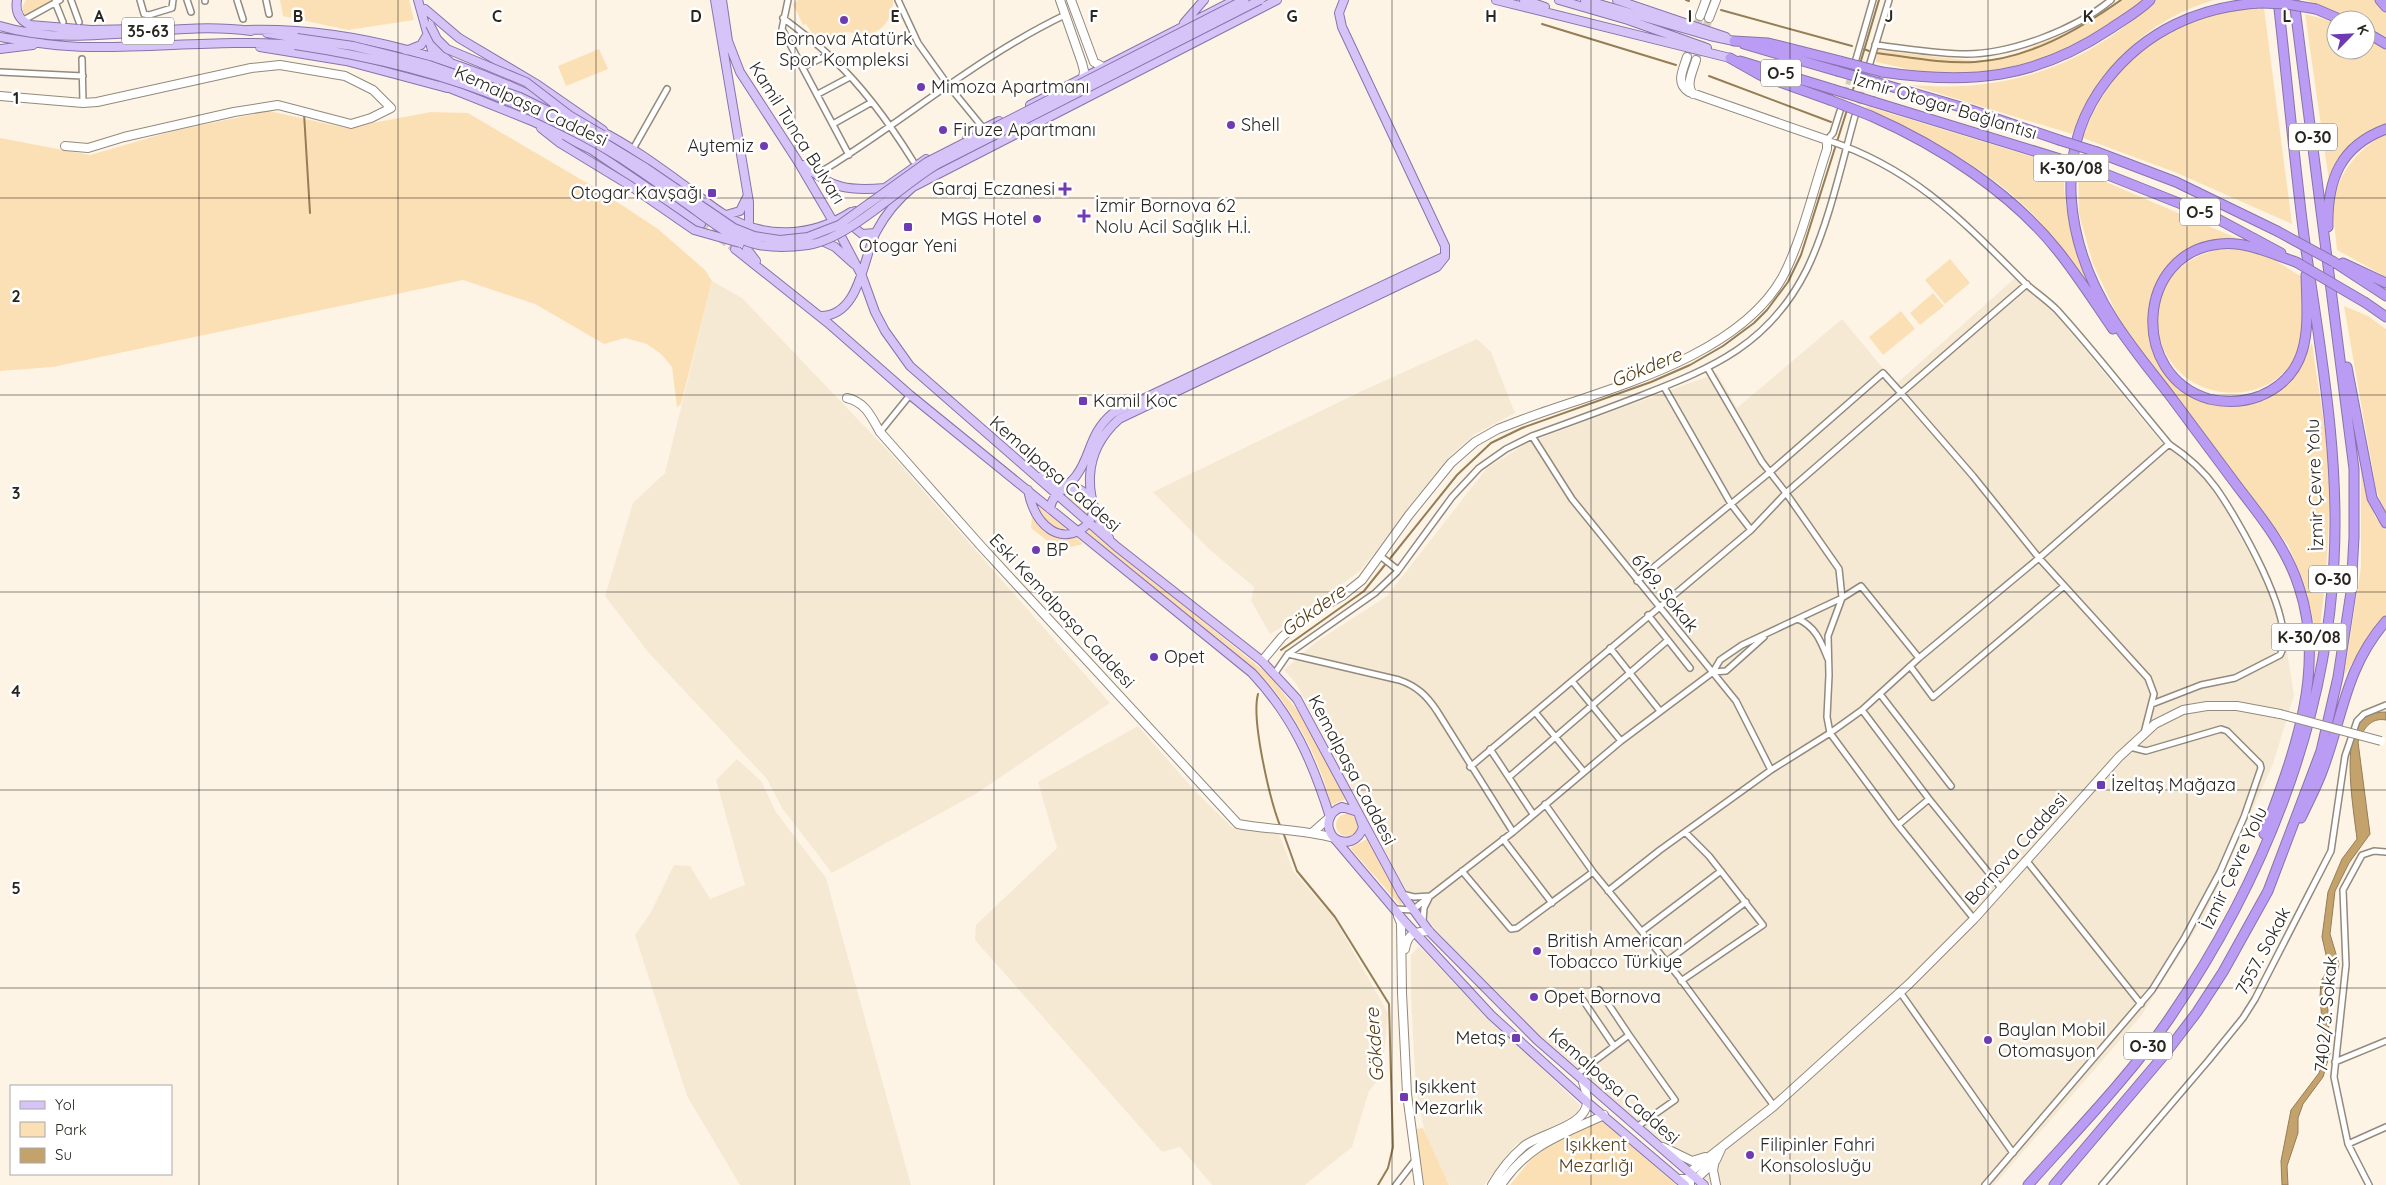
<svg xmlns="http://www.w3.org/2000/svg" width="2386" height="1185" viewBox="0 0 2386 1185" font-family="Quicksand,sans-serif">
<rect width="100%" height="100%" fill="#fdf4e6"/>
<path fill="#f6e9d4" d="M2015,278L2053,311L2162,443L2184,456L2214,489L2269,589L2284,633L2294,695L2273,764L2203,918L2141,1016L1994,1185H1713L1537,1035L1479,977L1428,921L1406,891L1296,683L1284,670L1316,642L1387,596L1487,468L1527,443L1717,373L1737,408L1842,319L1896,384Z
M712,281L742,298L890,453L1110,703L977,793L832,873L782,808L767,779L648,652L605,596L633,503L665,473Z
M1477,339L1491,352L1515,413L1475,434L1453,453L1361,570L1292,621L1270,634L1251,601L1254,587L1209,549L1153,492L1364,390Z
M1138,726L1196,792L1233,828L1279,834L1293,871L1334,918L1388,1013L1382,1075L1369,1091L1352,1147L1305,1185H1212L1180,1147L1162,1152L975,940L976,925L1057,848L1038,782Z
M737,759L761,781L776,812L826,878L911,1185H740L687,1096L635,935L650,914L674,865L690,866L710,899L745,885L716,780Z
M1419,946L1468,998L1580,1105L1578,1112L1545,1134L1516,1144L1484,1185H1450L1436,1162L1424,1129L1416,1090L1411,996V955Z"/>
<path fill="#fce0b5" d="M26,0H55L22,17L23,5Z
M280,0H409L414,20L348,30L283,16Z
M798,0H893C894,17 882,34 864,35C859,35 854,33 849,32C833,32 820,50 806,24L803,25L793,4Z
M2123,0H2142C2098,45 2027,69 1966,73C1958,74 1948,75 1940,75C1919,73 1897,66 1876,62L1877,50L1974,61L2008,57L2083,26Z
M2155,0H2214C2144,21 2100,68 2072,134L1911,85C2006,93 2086,67 2155,0Z
M2306,0H2377L2386,11V37L2366,25V20H2358Z
M2240,8H2264L2292,224L2177,173L2083,138C2102,81 2146,36 2202,15C2214,11 2228,10 2240,8Z
M2305,14L2336,22V50H2366V37L2386,50V126L2376,129L2329,181Z
M599,49L608,69L566,86L558,66Z
M1866,106L2063,166C2064,212 2073,251 2092,293C2076,269 2060,244 2040,222C1994,170 1927,138 1866,108Z
M269,111L346,128L431,112L468,113L599,190L658,229L705,270L712,281L681,404L677,407L672,367L661,354L647,344L625,338L604,344L535,304L463,280L53,367L0,371V138L90,155L173,131Z
M2386,134V277L2337,250C2336,235 2332,218 2334,203C2337,173 2360,147 2386,134Z
M2078,170L2241,240L2212,242L2199,245L2188,251L2167,268L2151,339L2155,357L2165,372L2203,401L2257,400L2274,393L2286,384L2295,374L2312,343C2317,383 2326,424 2328,464C2332,531 2324,600 2315,666L2316,632L2305,585L2288,545L2120,321L2093,264L2079,214Z
M2238,247L2262,252L2302,277C2303,296 2307,319 2303,338C2283,417 2167,408 2158,327C2156,313 2158,299 2165,287C2181,259 2208,249 2238,247Z
M1950,259L1970,283L1945,304L1925,280Z
M1933,293L1944,306L1920,325L1910,313Z
M2344,306L2368,316L2386,329V516L2376,489Z
M1901,311L1915,329L1883,355L1869,337Z
M2361,461L2368,495L2375,517L2386,530V615L2377,624L2344,676L2361,567Z
M1066,493C1084,492 1092,498 1089,517L1062,495Z
M1034,503L1065,527L1064,532L1047,525Z
M1032,517L1037,519L1039,522L1075,536L1083,544L1059,550L1031,528Z
M1089,529L1269,675L1304,719L1346,799L1331,805C1320,759 1295,713 1264,678L1086,533Z
M1336 825a11 11 0 1 1 22 0a11 11 0 1 1-22 0Z
M1367,839L1402,903L1400,905L1350,848Z
M1603,1119L1676,1185H1510L1540,1148Z
M1423,1128L1449,1185H1421L1417,1129Z"/>
<path fill="#c3a26c" stroke="#957d55" d="M2386,712V720C2370,717 2363,730 2358,742L2370,834L2349,863L2335,891L2330,934L2339,964L2338,969L2328,981L2327,991L2330,1053L2323,1077L2303,1104L2298,1118V1133L2287,1166L2288,1185H2282L2281,1161L2291,1110L2319,1073L2325,1058L2320,997L2321,981L2329,968L2322,937L2328,892L2342,859L2357,839C2354,812 2341,741 2361,721C2367,714 2377,712 2386,712Z"/>
<g fill="none" stroke-linecap="round" stroke-linejoin="round">
<path stroke="#957d55" stroke-width="2" d="M1686,0L1689,1
M1721,10L1852,46
M1542,24L1676,65
M1864,49L1869,51
M1876,53C1908,57 1943,64 1975,62C2030,58 2077,31 2121,0
M1860,64L1879,0
M1709,76L1831,122
M1852,93L1856,79
M304,113L310,213
M1281,650L1364,591L1457,475L1491,443L1522,428L1651,382L1690,365L1723,346L1754,323L1767,310L1788,282L1801,255L1847,110
M1258,694C1251,720 1270,801 1281,828
M1283,832L1297,871L1335,917L1389,1004L1393,1147L1388,1168L1378,1185"/>
<path stroke="#d3cbbe" stroke-width="5" stroke-dasharray="5 2.5" stroke-linecap="butt" d="M1841,106L1851,74
M1857,111L1869,66"/>
<path stroke="#d3cbbe" stroke-width="8" stroke-dasharray="8 4" stroke-linecap="butt" d="M1687,57L1700,16
M1696,60L1709,18"/>
<path stroke="#d3cbbe" stroke-width="8" stroke-dasharray="8 4" stroke-linecap="butt" d="M701,224L735,249"/>
<g stroke="#938a7e" stroke-width="8">
<path id="street" d="M71,0L79,22
M140,0L144,14L149,15L172,8L173,0
M187,0L191,12
M205,0V1
M237,0L243,19
M266,0L269,14
M788,0L782,29L849,155
M898,0L918,43L948,85L984,129
M55,2L63,22
M783,18C800,31 818,44 833,59C865,89 890,124 913,161
M22,21L60,0
M1875,45C1905,48 1936,54 1966,54C2012,54 2076,29 2111,0
M82,59L83,103
M1856,59L1873,0
M1870,63L1889,0
M803,67L828,55
M0,72L83,76
M818,94L850,77
M1840,111L1833,133L1827,140C1913,168 1962,220 2025,283C2035,292 2047,300 2057,310C2096,353 2132,400 2169,444C2187,456 2203,470 2216,488C2236,516 2299,623 2280,655L2235,678L2201,685L2152,704
M833,124L872,102
M633,149L667,89
M824,170C905,120 979,56 1065,15
M2027,284L1901,393L1973,476L2039,558L2148,678L2154,694L2144,733
M1708,369L1762,462L1786,493L1839,569L1842,598L1828,636L1829,675L1827,717L1830,733L1898,825L1974,919
M1664,387L1731,504L1751,530
M880,432L910,395
M1532,436L1572,499L1736,701L1771,770
M1379,555L1398,570
M1648,615L1690,668
M1798,619C1816,627 1821,642 1828,659
M1610,648L1660,711
M1288,654L1399,680C1417,686 1427,696 1437,711L1513,832
M1910,666L1933,697L2064,586
M1713,672L1726,671L1764,637
M1275,673L1288,654L1375,593L1397,572L1452,497L1479,468L1506,449L1532,436C1568,423 1604,410 1640,396C1713,368 1770,344 1807,269C1829,223 1841,166 1855,116
M1572,681L1621,741
M1880,694L1951,786
M1862,710L1929,799L2001,888
M1535,712L1584,772
M1490,749L1533,814
M1470,767L1751,530L1786,493L1901,393L1883,373L1770,472L1637,581
M1509,777L1668,640
M1545,804L1593,872L1679,977L1774,1106
M1898,825L1929,799
M1503,839L1552,903
M2026,860L2141,1004
M1462,871L1511,929L1517,928L1593,872
M1608,891L1660,850L1771,770L1830,733L1862,710L1919,658L2039,558L2169,444
M1402,894L1414,897L1430,896
M1395,909L1413,910L1420,904L1513,832L1621,741L1713,672L1720,660L1742,645L1842,598L1861,586L1919,658
M1423,921L1424,908L1429,898
M1642,931L1721,871
M1666,962L1746,902
M1681,981L1763,925L1709,856L1685,832
M1900,992L2013,1153
M1583,1000L1614,1046
M1629,1035L1675,1100L1638,1126
M2335,1062L2386,1041
M1576,1075L1629,1035L1599,990
M2348,1144L2386,1127
M1396,1185L1416,1159
M1985,1185L2152,990L2185,937L2220,872L2244,817L2261,768L2260,764L2227,731L2221,729L2146,751L2130,747
M2102,1185L2208,1061L2243,1018L2255,999L2331,851L2345,756L2357,721L2364,714L2386,705
M2369,1185L2348,1144L2334,1077L2346,965L2343,890L2362,855L2374,851L2386,852"/>
</g>
<g stroke="#938a7e" stroke-width="10">
<path id="secondary" d="M1060,0L1082,63L1084,71L1083,78
M1071,0L1094,62L1103,67
M1700,16L1706,0
M1709,18L1716,0
M1693,94C1685,85 1693,71 1696,60
M0,96L83,103L97,102L251,68L280,65L345,76L373,90L391,108L371,118L351,124L278,105L234,112L124,137L88,148L65,146
M847,398C865,402 871,416 880,432L981,546L1238,824C1270,830 1302,829 1334,838
M1262,661L1282,637L1307,616L1342,596L1362,580L1409,515L1451,463L1475,442L1498,429L1524,419C1605,389 1736,359 1782,278C1801,243 1814,188 1827,149V140L1689,92C1675,83 1683,70 1687,57
M1313,832L1330,817
M1398,916L1401,923L1402,993L1407,1094L1419,1185
M1405,949C1408,933 1414,932 1429,931
M1663,1147L1692,1161L1705,1157
M1715,1160L1713,1170L1716,1185
M1678,1179L1697,1178L1716,1160L1721,1149
M1492,1185C1500,1171 1511,1157 1524,1146C1539,1134 1588,1126 1587,1101C1587,1095 1585,1088 1583,1082
M1501,1185C1528,1144 1562,1135 1604,1115
M1690,1185V1172L1774,1106L1909,984L1974,919L2119,757L2155,724L2183,710L2207,706H2237L2280,714"/>
</g>
<g stroke="#8873aa" stroke-width="10">
<path id="primary" d="M17,0C15,12 19,20 30,25L91,30L138,29
M418,0L435,61
M715,0L749,202V230
M722,0L728,41L740,72L797,160L834,223L862,276L875,312L885,331L910,366L1117,547L1262,661L1297,699L1402,894L1429,931L1537,1040L1704,1185
M1496,0L1730,58
M1524,0L1545,7
M1559,0L1628,20L1707,48
M1585,0L1710,36L1734,41
M1617,0L1726,37
M425,9L459,38L538,85L603,130
M1184,23L1204,0
M0,26C82,51 167,19 251,31
M247,30C354,27 463,60 557,108
M267,33L297,38
M0,37C30,42 60,47 90,47C159,48 227,39 295,45
M433,39L441,54L451,63
M260,47L346,61L447,88
M0,49L33,45
M406,51L421,45L427,35
M438,72L447,87L532,121L592,150L701,224
M1030,105L1235,0
M541,128L560,143
M599,130C631,146 659,167 688,188C700,197 712,207 725,215C765,240 812,237 851,212
M967,137L999,121
M804,165C832,189 849,191 885,188
M882,190L926,159
M855,211L852,221L856,229L862,234L875,233
M726,215L740,211L747,197
M807,234L835,247L854,264
M735,249L828,323L910,395L1252,673C1293,717 1312,760 1330,817
M747,249L756,261
M820,316C860,317 863,257 876,232C885,215 898,199 913,187L1277,0
M1040,477C1046,481 1054,487 1061,489C1073,493 1076,482 1090,498
M1028,490C1031,506 1037,521 1051,530C1068,541 1093,529 1093,508
M1050,509C1052,493 1067,488 1076,476C1092,455 1088,434 1113,413L1443,257
M1109,538C1083,498 1081,453 1119,419L1437,267L1445,257V246L1342,27L1339,13L1344,0
M1334,838C1346,846 1359,841 1363,827L1358,812L1342,807C1328,812 1324,826 1334,838L1406,923L1491,1015L1587,1102L1685,1185"/>
</g>
<g stroke="#8873aa" stroke-width="11">
<path id="highway" d="M2380,0L2386,7
M2261,3C2200,6 2145,31 2107,80C2050,153 2067,246 2113,319C2130,346 2151,371 2171,397C2193,427 2216,457 2238,487C2262,518 2287,549 2299,587C2327,670 2293,756 2264,834
M2316,9L2342,20
M2366,32L2386,44
M1734,41L1768,43L1840,61
M1744,44L1837,71
M1730,58L1760,75L1830,100
M1740,61L1832,89
M1882,72C1970,85 2035,79 2110,29C2123,20 2139,11 2150,0
M1879,83L1971,110L2059,140
M1874,102L2057,158
M1871,116C1939,146 2011,192 2058,251C2078,276 2095,303 2113,329
M2097,152L2176,182L2277,231
M2098,171L2214,217L2281,253
M2328,227C2327,180 2340,146 2386,129
M2296,262C2272,254 2246,241 2220,244C2136,252 2129,376 2209,399C2226,403 2244,402 2260,396C2315,373 2307,322 2306,275
M2334,262L2386,296
M2343,263L2386,283
M2366,303L2386,317
M2347,367L2372,498L2386,523
M2301,818C2308,803 2316,788 2322,772C2343,717 2345,668 2386,621
M2028,1185C2076,1131 2128,1078 2169,1019C2262,883 2326,726 2334,561C2340,451 2319,343 2304,236C2294,158 2287,78 2278,0
M2054,1185L2165,1054L2197,1012L2223,972L2268,891L2321,751L2338,677L2351,592L2354,537V469L2294,0"/>
</g>
<use href="#street" stroke="#fff" stroke-width="5"/>
<use href="#secondary" stroke="#fff" stroke-width="8"/>
<use href="#primary" stroke="#d6c4f9" stroke-width="8"/>
<use href="#highway" stroke="#bb9cf5" stroke-width="9"/>
<g stroke="#938a7e" stroke-width="10" stroke-linecap="butt">
<path id="secondary-bridge" d="M2280,714L2381,741"/>
</g>
<g stroke="#8873aa" stroke-width="10" stroke-linecap="butt">
<path id="primary-bridge" d="M430,25L437,39L447,49L526,82L569,115L603,135
M297,38L353,46L429,65L520,97L567,120L646,168L734,228L754,236L780,240L808,237L839,225L927,162L1244,0
M295,45C369,56 442,73 511,102C548,118 585,136 619,157C640,171 661,185 681,200C706,217 729,239 759,245C775,248 793,247 808,245C850,238 898,188 936,165L1260,0
M560,143L629,185L694,230L740,243"/>
</g>
<g stroke="#8873aa" stroke-width="11" stroke-linecap="butt">
<path id="highway-bridge" d="M2261,3L2287,4L2316,9
M1840,61L1882,72
M1837,71L1879,83
M1832,89L1874,102
M1830,100L1871,116
M2059,140L2097,152
M2057,158L2098,171
M2277,231L2334,262
M2296,262L2366,303"/>
</g>
<use href="#secondary-bridge" stroke="#fff" stroke-width="8"/>
<use href="#primary-bridge" stroke="#d6c4f9" stroke-width="8"/>
<use href="#highway-bridge" stroke="#bb9cf5" stroke-width="9"/>
</g>
<path fill="none" stroke="#292620" stroke-width="1" stroke-opacity="0.55" d="M199,0V1185M398,0V1185M596,0V1185M795,0V1185M994,0V1185M1193,0V1185M1392,0V1185M1591,0V1185M1790,0V1185M1988,0V1185M2187,0V1185M0,198H2386M0,395H2386M0,592H2386M0,790H2386M0,988H2386"/>
<g fill="#6f3bb2" stroke="#fff" stroke-width="2">
<circle cx="844" cy="20" r="5"/>
<circle cx="921" cy="87" r="5"/>
<circle cx="1231" cy="125" r="5"/>
<circle cx="943" cy="130" r="5"/>
<circle cx="764" cy="146" r="5"/>
<path d="M1062.5 181.5h5v5h5v5h-5v5h-5v-5h-5v-5h5z"/>
<rect x="707" y="188" width="10" height="10" rx="2.5"/>
<path d="M1081.5 208.5h5v5h5v5h-5v5h-5v-5h-5v-5h5z"/>
<circle cx="1037" cy="219" r="5"/>
<rect x="903" y="222" width="10" height="10" rx="2.5"/>
<rect x="1078" y="396" width="10" height="10" rx="2.5"/>
<circle cx="1036" cy="550" r="5"/>
<circle cx="1154" cy="657" r="5"/>
<rect x="2096" y="780" width="10" height="10" rx="2.5"/>
<circle cx="1537" cy="951" r="5"/>
<circle cx="1534" cy="997" r="5"/>
<rect x="1511" y="1033" width="10" height="10" rx="2.5"/>
<circle cx="1988" cy="1040" r="5"/>
<rect x="1399" y="1092" width="10" height="10" rx="2.5"/>
<circle cx="1750" cy="1155" r="5"/>
</g>
<g text-anchor="middle" stroke-width="5" stroke-linejoin="round" paint-order="stroke">
<g fill="#fff" stroke="#696763" stroke-width="1">
<rect x="122" y="17.5" width="52" height="27" rx="4"/>
<rect x="1761" y="59.5" width="40" height="27" rx="4"/>
<rect x="2289" y="123.5" width="48" height="27" rx="4"/>
<rect x="2033.5" y="154.5" width="75" height="27" rx="4"/>
<rect x="2180" y="198.5" width="40" height="27" rx="4"/>
<rect x="2309" y="565.5" width="48" height="27" rx="4"/>
<rect x="2271.5" y="623.5" width="75" height="27" rx="4"/>
<rect x="2124" y="1032.5" width="48" height="27" rx="4"/>
</g>
<g font-size="16" font-weight="bold" fill="#292620">
<text x="148" y="37">35-63</text>
<text x="1781" y="79">O-5</text>
<text x="2313" y="143">O-30</text>
<text x="2071" y="174">K-30/08</text>
<text x="2200" y="218">O-5</text>
<text x="2333" y="585">O-30</text>
<text x="2309" y="643">K-30/08</text>
<text x="2148" y="1052">O-30</text>
</g>
<g font-size="18" fill="#292620" stroke="#fff" text-anchor="start">
<text x="844" y="45" text-anchor="middle">Bornova Atatürk<tspan x="844" dy="21">Spor Kompleksi</tspan></text>
<text x="931" y="93">Mimoza Apartmanı</text>
<text x="1241" y="131">Shell</text>
<text x="953" y="136">Firuze Apartmanı</text>
<text x="754" y="152" text-anchor="end">Aytemiz</text>
<text x="1055" y="195" text-anchor="end">Garaj Eczanesi</text>
<text x="702" y="199" text-anchor="end">Otogar Kavşağı</text>
<text x="1095" y="212">İzmir Bornova 62<tspan x="1095" dy="21">Nolu Acil Sağlık H.İ.</tspan></text>
<text x="1027" y="225" text-anchor="end">MGS Hotel</text>
<text x="908" y="252" text-anchor="middle">Otogar Yeni</text>
<text x="1093" y="407">Kamil Koc</text>
<text x="1046" y="556">BP</text>
<text x="1164" y="663">Opet</text>
<text x="2111" y="791">İzeltaş Mağaza</text>
<text x="1547" y="947">British American<tspan x="1547" dy="21">Tobacco Türkiye</tspan></text>
<text x="1544" y="1003">Opet Bornova</text>
<text x="1998" y="1036">Baylan Mobil<tspan x="1998" dy="21">Otomasyon</tspan></text>
<text x="1506" y="1044" text-anchor="end">Metaş</text>
<text x="1414" y="1093">Işıkkent<tspan x="1414" dy="21">Mezarlık</tspan></text>
<text x="1760" y="1151">Filipinler Fahri<tspan x="1760" dy="21">Konsolosluğu</tspan></text>
</g>
<g font-size="18" fill="#292620" stroke="#fff">
<text transform="translate(531 106) rotate(25)" y="6">Kemalpaşa Caddesi</text>
<text transform="translate(1945 106) rotate(17)" y="6">İzmir Otogar Bağlantısı</text>
<text transform="translate(797 133) rotate(58)" y="6">Kamil Tunca Bulvarı</text>
<text transform="translate(1055 474) rotate(41)" y="6">Kemalpaşa Caddesi</text>
<text transform="translate(2315 485) rotate(-92)" y="6">İzmir Çevre Yolu</text>
<text transform="translate(1665 593) rotate(51)" y="6">6169. Sokak</text>
<text transform="translate(1062 611) rotate(47)" y="6">Eski Kemalpaşa Caddesi</text>
<text transform="translate(1352 770) rotate(62)" y="6">Kemalpaşa Caddesi</text>
<text transform="translate(2016 849) rotate(-48)" y="6">Bornova Caddesi</text>
<text transform="translate(2234 868) rotate(-65)" y="6">İzmir Çevre Yolu</text>
<text transform="translate(2263 951) rotate(-62)" y="6">7557. Sokak</text>
<text transform="translate(2326 1014) rotate(-85)" y="6">7402/3. Sokak</text>
<text transform="translate(1614 1086) rotate(41)" y="6">Kemalpaşa Caddesi</text>
</g>
<g font-size="18" fill="#584016" stroke="#fff">
<text x="1596" y="1151">Işıkkent<tspan x="1596" dy="21">Mezarlığı</tspan></text>
</g>
<g font-size="19" font-style="italic" fill="#563e14" stroke="#fff">
<text transform="translate(1646 367) rotate(-22)" y="7">Gökdere</text>
<text transform="translate(1313 610) rotate(-36)" y="7">Gökdere</text>
<text transform="translate(1374 1045) rotate(-94)" y="7">Gökdere</text>
</g>
</g>
<g font-size="16" text-anchor="middle" font-weight="bold" fill="#292620" stroke="#fff" stroke-width="5" stroke-linejoin="round" paint-order="stroke">
<text x="99" y="22">A</text>
<text x="298" y="22">B</text>
<text x="497" y="22">C</text>
<text x="696" y="22">D</text>
<text x="895" y="22">E</text>
<text x="1094" y="22">F</text>
<text x="1292" y="22">G</text>
<text x="1491" y="22">H</text>
<text x="1690" y="22">I</text>
<text x="1889" y="22">J</text>
<text x="2088" y="22">K</text>
<text x="2287" y="22">L</text>
<text x="16" y="104">1</text>
<text x="16" y="302">2</text>
<text x="16" y="499">3</text>
<text x="16" y="697">4</text>
<text x="16" y="894">5</text>
</g>
<rect x="10" y="1085" width="162" height="90" fill="#ffffff" stroke="#a9a8a6"/>
<rect x="20" y="1101" width="25" height="8" fill="#d6c4f9" stroke="#a9a8a6"/>
<text x="55" y="1110" font-size="15" fill="#292620">Yol</text>
<rect x="20" y="1122" width="25" height="15" fill="#fce0b5" stroke="#a9a8a6"/>
<text x="55" y="1135" font-size="15" fill="#292620">Park</text>
<rect x="20" y="1148" width="25" height="15" fill="#c3a26c" stroke="#a9a8a6"/>
<text x="55" y="1160" font-size="15" fill="#292620">Su</text>
<g transform="translate(2351 35) rotate(66)"><circle r="24" fill="#ffffff" stroke="#a9a8a6"/>
<path d="M0-4L9 19L0 12L-9 19Z" fill="#6f3bb2"/>
<text y="-8" font-size="14" font-weight="bold" text-anchor="middle" fill="#292620">K</text>
</g>
</svg>
